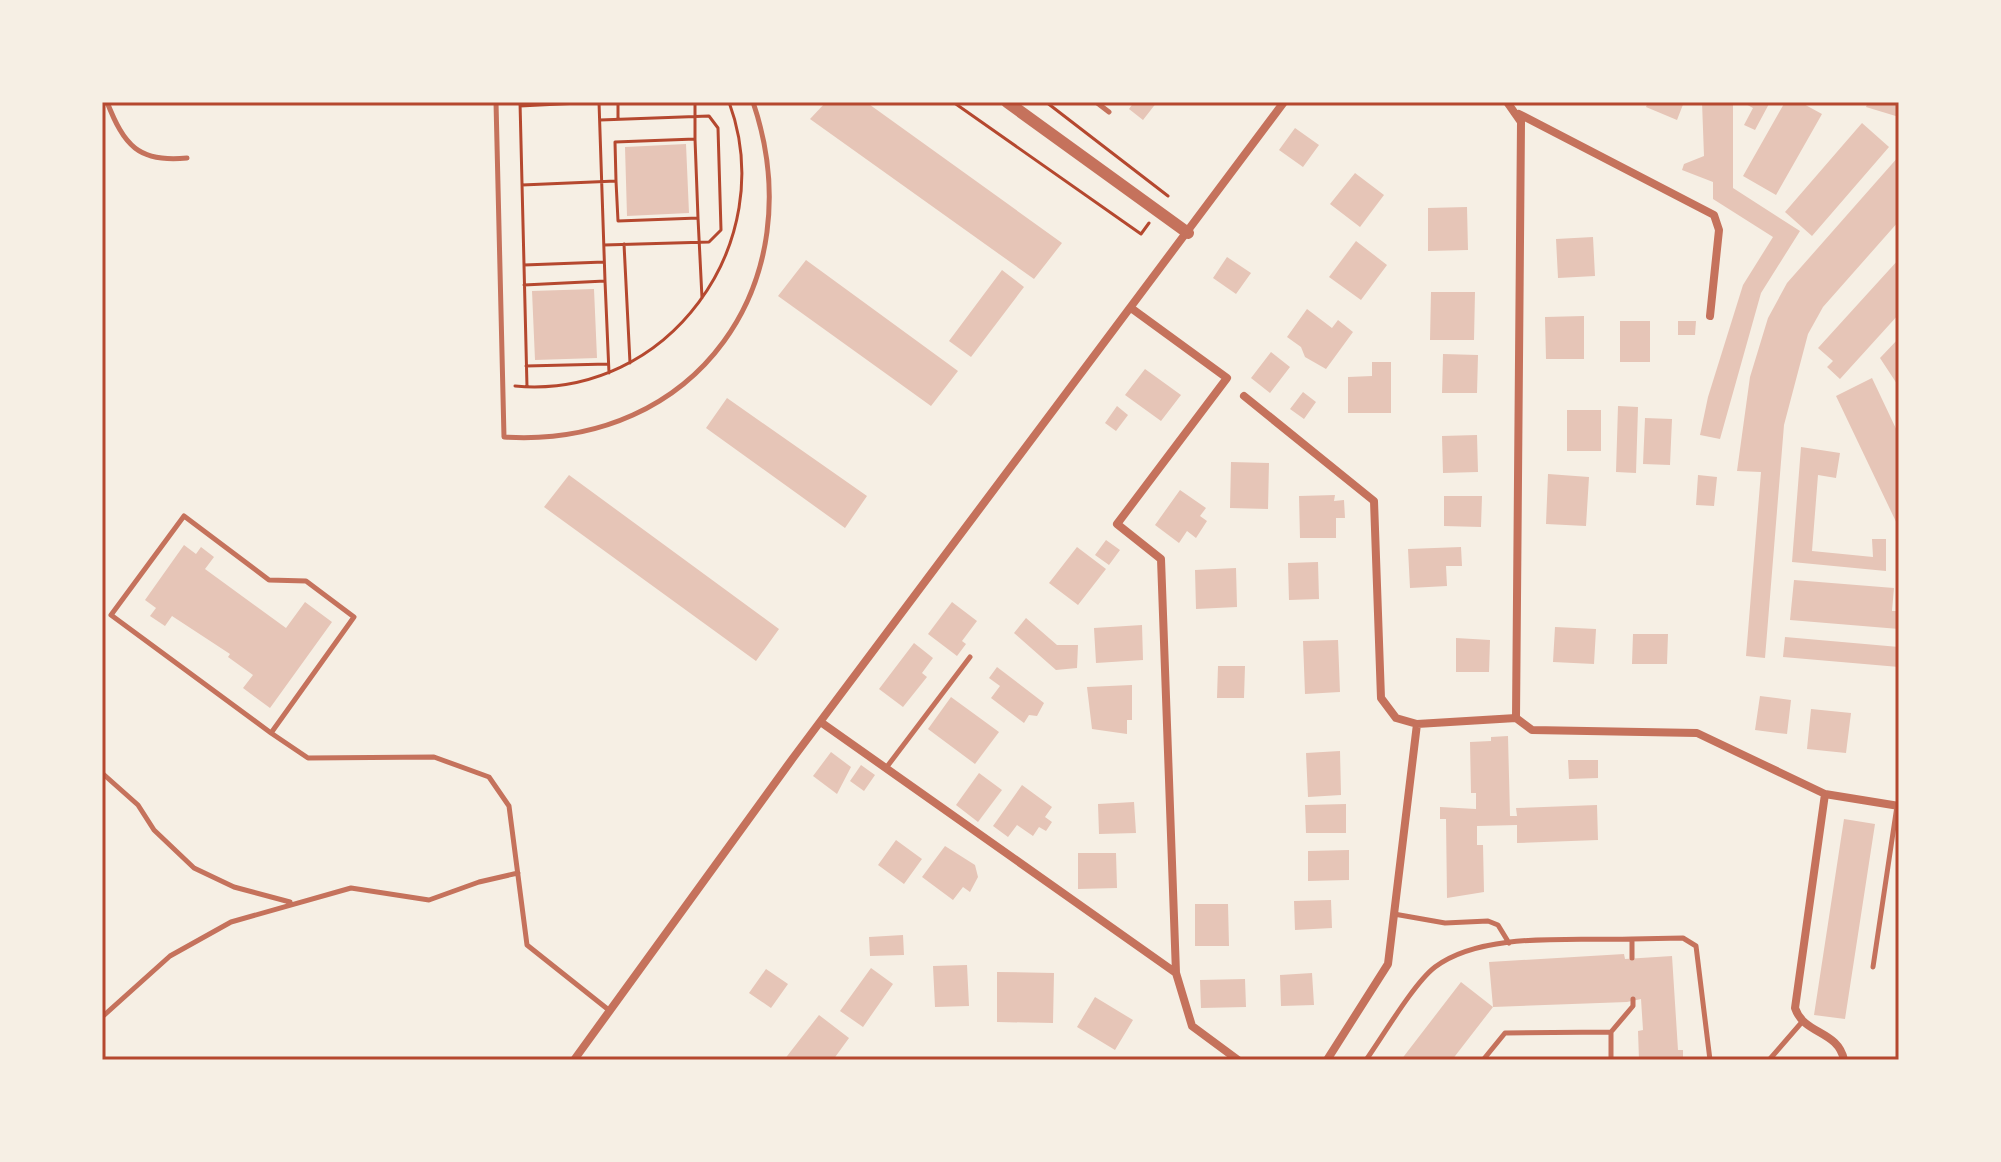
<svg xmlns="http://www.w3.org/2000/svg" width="2001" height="1162" viewBox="0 0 2001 1162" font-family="'Fira Sans Condensed',sans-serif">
<rect width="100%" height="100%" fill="#f6efe4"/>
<path fill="#e6c5b7" d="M826,102H866L1062,243L1034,279L810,119Z
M1134,102H1157L1143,120L1129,109Z
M1648,102H1684L1677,120L1646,107Z
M1702,102H1733V188L1800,231L1761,293L1720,439L1700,435L1708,397L1743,285L1773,237L1713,199V182L1682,170L1684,164L1704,156Z
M1742,102H1770L1755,130L1744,125L1753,108Z
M1785,102H1800L1822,114L1776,195L1743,176Z
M1868,102H1899V117L1866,107Z
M1862,123L1889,147L1812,236L1785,212Z
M1295,128L1319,145L1303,167L1279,150Z
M686,144L689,213L627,216L625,147Z
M1899,156V221L1823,307L1808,334L1784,425L1765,658L1746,656L1761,472L1737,471L1750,377L1768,318L1787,283Z
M1355,173L1384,195L1360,227L1330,204Z
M1467,207L1468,250L1428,251V208Z
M1593,237L1595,276L1558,278L1556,239Z
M1356,241L1387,265L1361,300L1329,277Z
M1227,257L1251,273L1236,294L1213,278Z
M1899,259V314L1840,379L1827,367L1833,361L1818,348Z
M806,260L958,371L931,406L778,296Z
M1002,270L1024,287L971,357L949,341Z
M594,289L597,358L535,360L532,291Z
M1431,292H1475L1474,340H1430Z
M1307,309L1332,328L1338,320L1353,332L1326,369L1305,357L1301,347L1287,337Z
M1584,316V359H1546L1545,317Z
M1620,321H1650V362H1620Z
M1678,321H1696L1695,335H1678Z
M1899,338V387L1880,358Z
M1271,352L1290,367L1270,393L1251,378Z
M1443,354L1478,355L1477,393H1442Z
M1372,362H1391V413H1348V377L1372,376Z
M1145,369L1181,395L1161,421L1125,395Z
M1872,378L1899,435V528L1836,396Z
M1303,392L1316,402L1304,419L1290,409Z
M727,398L867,496L845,528L706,428Z
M1117,406L1128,415L1116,431L1105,423Z
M1618,406L1638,407L1636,473L1616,472Z
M1567,410H1601V451H1567Z
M1645,418L1672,419L1670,465L1643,464Z
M1477,435L1478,472L1443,473L1442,436Z
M1801,447L1840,453L1836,478L1818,475L1812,551L1873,557L1872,539H1886V571L1792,562Z
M1231,462L1269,463L1268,509L1230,508Z
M1548,474L1589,477L1586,526L1546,524Z
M569,475L779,629L756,661L544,507Z
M1698,475L1717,477L1714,506L1696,505Z
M1180,490L1206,508L1200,516L1207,521L1196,538L1187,531L1179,543L1155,525Z
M1335,495L1334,501L1344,500L1345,518H1336V538H1300L1299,496Z
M1444,496H1482L1481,527L1444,526Z
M1106,540L1120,550L1109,565L1095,555Z
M184,545L196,554L201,547L214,557L205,569L286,628L305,602L332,622L270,708L243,688L253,675L228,657L230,654L172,616L165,626L150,616L156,608L145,600Z
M1077,547L1106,569L1078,605L1049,583Z
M1461,547L1462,566H1446L1447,586L1410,588L1408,549Z
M1318,562L1319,599L1289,600L1288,563Z
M1236,568L1237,607L1196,609L1195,570Z
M1794,580L1894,588L1892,611H1899V629L1790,620Z
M952,602L977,621L962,641L966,644L957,656L928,634Z
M1026,618L1057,645H1078L1077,668L1056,670L1014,633Z
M1142,625L1143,660L1096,663L1094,628Z
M1555,627L1596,629L1594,664L1553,662Z
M1633,634H1668L1667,664H1632Z
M1785,637L1899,647V667L1783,657Z
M1456,638L1490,640L1489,672H1456Z
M1338,640L1340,692L1305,694L1303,641Z
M914,643L933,658L922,673L927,677L903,707L879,689Z
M1218,666H1245L1244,698H1217Z
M997,667L1044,703L1037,716L1029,715L1024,723L991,698L1000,686L989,678Z
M1132,685V720H1127V734L1092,729L1087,687Z
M1760,696L1791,700L1787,734L1755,730Z
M951,697L999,732L975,764L928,729Z
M1811,709L1851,713L1846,753L1807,749Z
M1508,736L1510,816H1517L1516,808L1597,805L1598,840L1517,843V825L1477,826V845H1483L1484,892L1447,898L1446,819H1440V807L1476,809V793H1471L1470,742L1491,741V737Z
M1340,751L1341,795L1308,797L1306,753Z
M831,752L851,767L837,794L813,776Z
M1568,760H1598V778L1569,779Z
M861,765L875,775L864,791L850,781Z
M979,773L1002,790L978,822L956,805Z
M1022,785L1052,807L1045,817L1052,822L1046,831L1039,827L1033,836L1017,825L1008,837L993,826Z
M1134,802L1136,833L1099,834L1098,804Z
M1346,804V833H1306L1305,805Z
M1844,819L1875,824L1845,1019L1814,1015Z
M896,840L922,859L904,884L878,865Z
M945,846L975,865L978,877L970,892L963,887L953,900L922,877Z
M1349,850V880L1308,881V851Z
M1078,853H1116L1117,888L1078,889Z
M1331,900L1332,928L1295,930L1294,901Z
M1195,904H1228L1229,946H1195Z
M903,935L904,955L870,956L869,937Z
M1624,954L1625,959L1672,956L1678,1050H1683V1060H1639L1638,1031L1643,1030L1641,999L1627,1002L1493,1007L1489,962Z
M967,965L969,1006L935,1007L933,966Z
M871,968L893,984L863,1027L840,1011Z
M766,969L788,984L771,1008L749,993Z
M997,972L1054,973L1053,1023L997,1022Z
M1312,973L1314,1005L1281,1006L1280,975Z
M1245,979L1246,1007L1201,1008L1200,980Z
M1461,982L1493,1007L1452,1060H1401Z
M1095,997L1133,1020L1115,1050L1077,1027Z
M819,1015L849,1038L833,1060H784Z"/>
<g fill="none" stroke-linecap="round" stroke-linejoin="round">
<path stroke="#b5482f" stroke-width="3" d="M520,102L527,387
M618,102V119
M695,102V139
M953,102L1141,234L1149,223
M1046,102L1168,196
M520,106L599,102
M600,120L709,116L718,128L721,230L709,242L604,245
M522,185L616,181L615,142L695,139L698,218L618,221L616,181
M698,218L702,298
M624,244L630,363
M524,265L604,262
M605,281L609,373
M524,285L605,281L599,102
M526,366L608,364
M515,386C668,400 781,243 729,102"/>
<path stroke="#c5725c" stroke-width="5" d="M107,102C124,145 138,163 187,158
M496,102L504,437C697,449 814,282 753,102
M1096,102L1109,112
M271,733L111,615L184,516L269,580L306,581L354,617L271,733L308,758L434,757L489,777L509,806L527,945L610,1011
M886,768L970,657
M102,773L138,805L154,830L194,868L234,887L290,902
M1394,914L1445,923L1488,921L1498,925L1509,943
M1632,939L1683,938L1696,946L1710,1060
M1873,967L1897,806
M102,1017L170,956L231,922L351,888L429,900L479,882L518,873
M1611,1032L1633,1006V999
M1366,1060C1383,1036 1414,983 1435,967C1483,931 1574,941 1632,939V958
M1483,1060L1505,1033L1611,1032V1060
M1769,1060L1802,1022"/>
<path stroke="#c5725c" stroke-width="8" d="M1507,102L1521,122L1516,718
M1519,114L1714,215L1719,230L1710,316
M1131,308L1227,378L1117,524L1161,559L1176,973
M1244,396L1374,501L1381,698L1396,718L1417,724L1516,718L1532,730L1697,733L1825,794L1899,806
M822,723L1176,973L1192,1026L1238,1060
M1825,794L1795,1008C1804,1035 1838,1030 1844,1060
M574,1060L793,758L1284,102
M1327,1060L1388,964L1417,724"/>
<path stroke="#c5725c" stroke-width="12" d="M1007,102L1188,233"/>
</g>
<rect width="2001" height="1162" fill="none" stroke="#f6efe4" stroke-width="208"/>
<rect x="104" y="104" width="1793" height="954" fill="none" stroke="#b5482f" stroke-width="3"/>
</svg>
